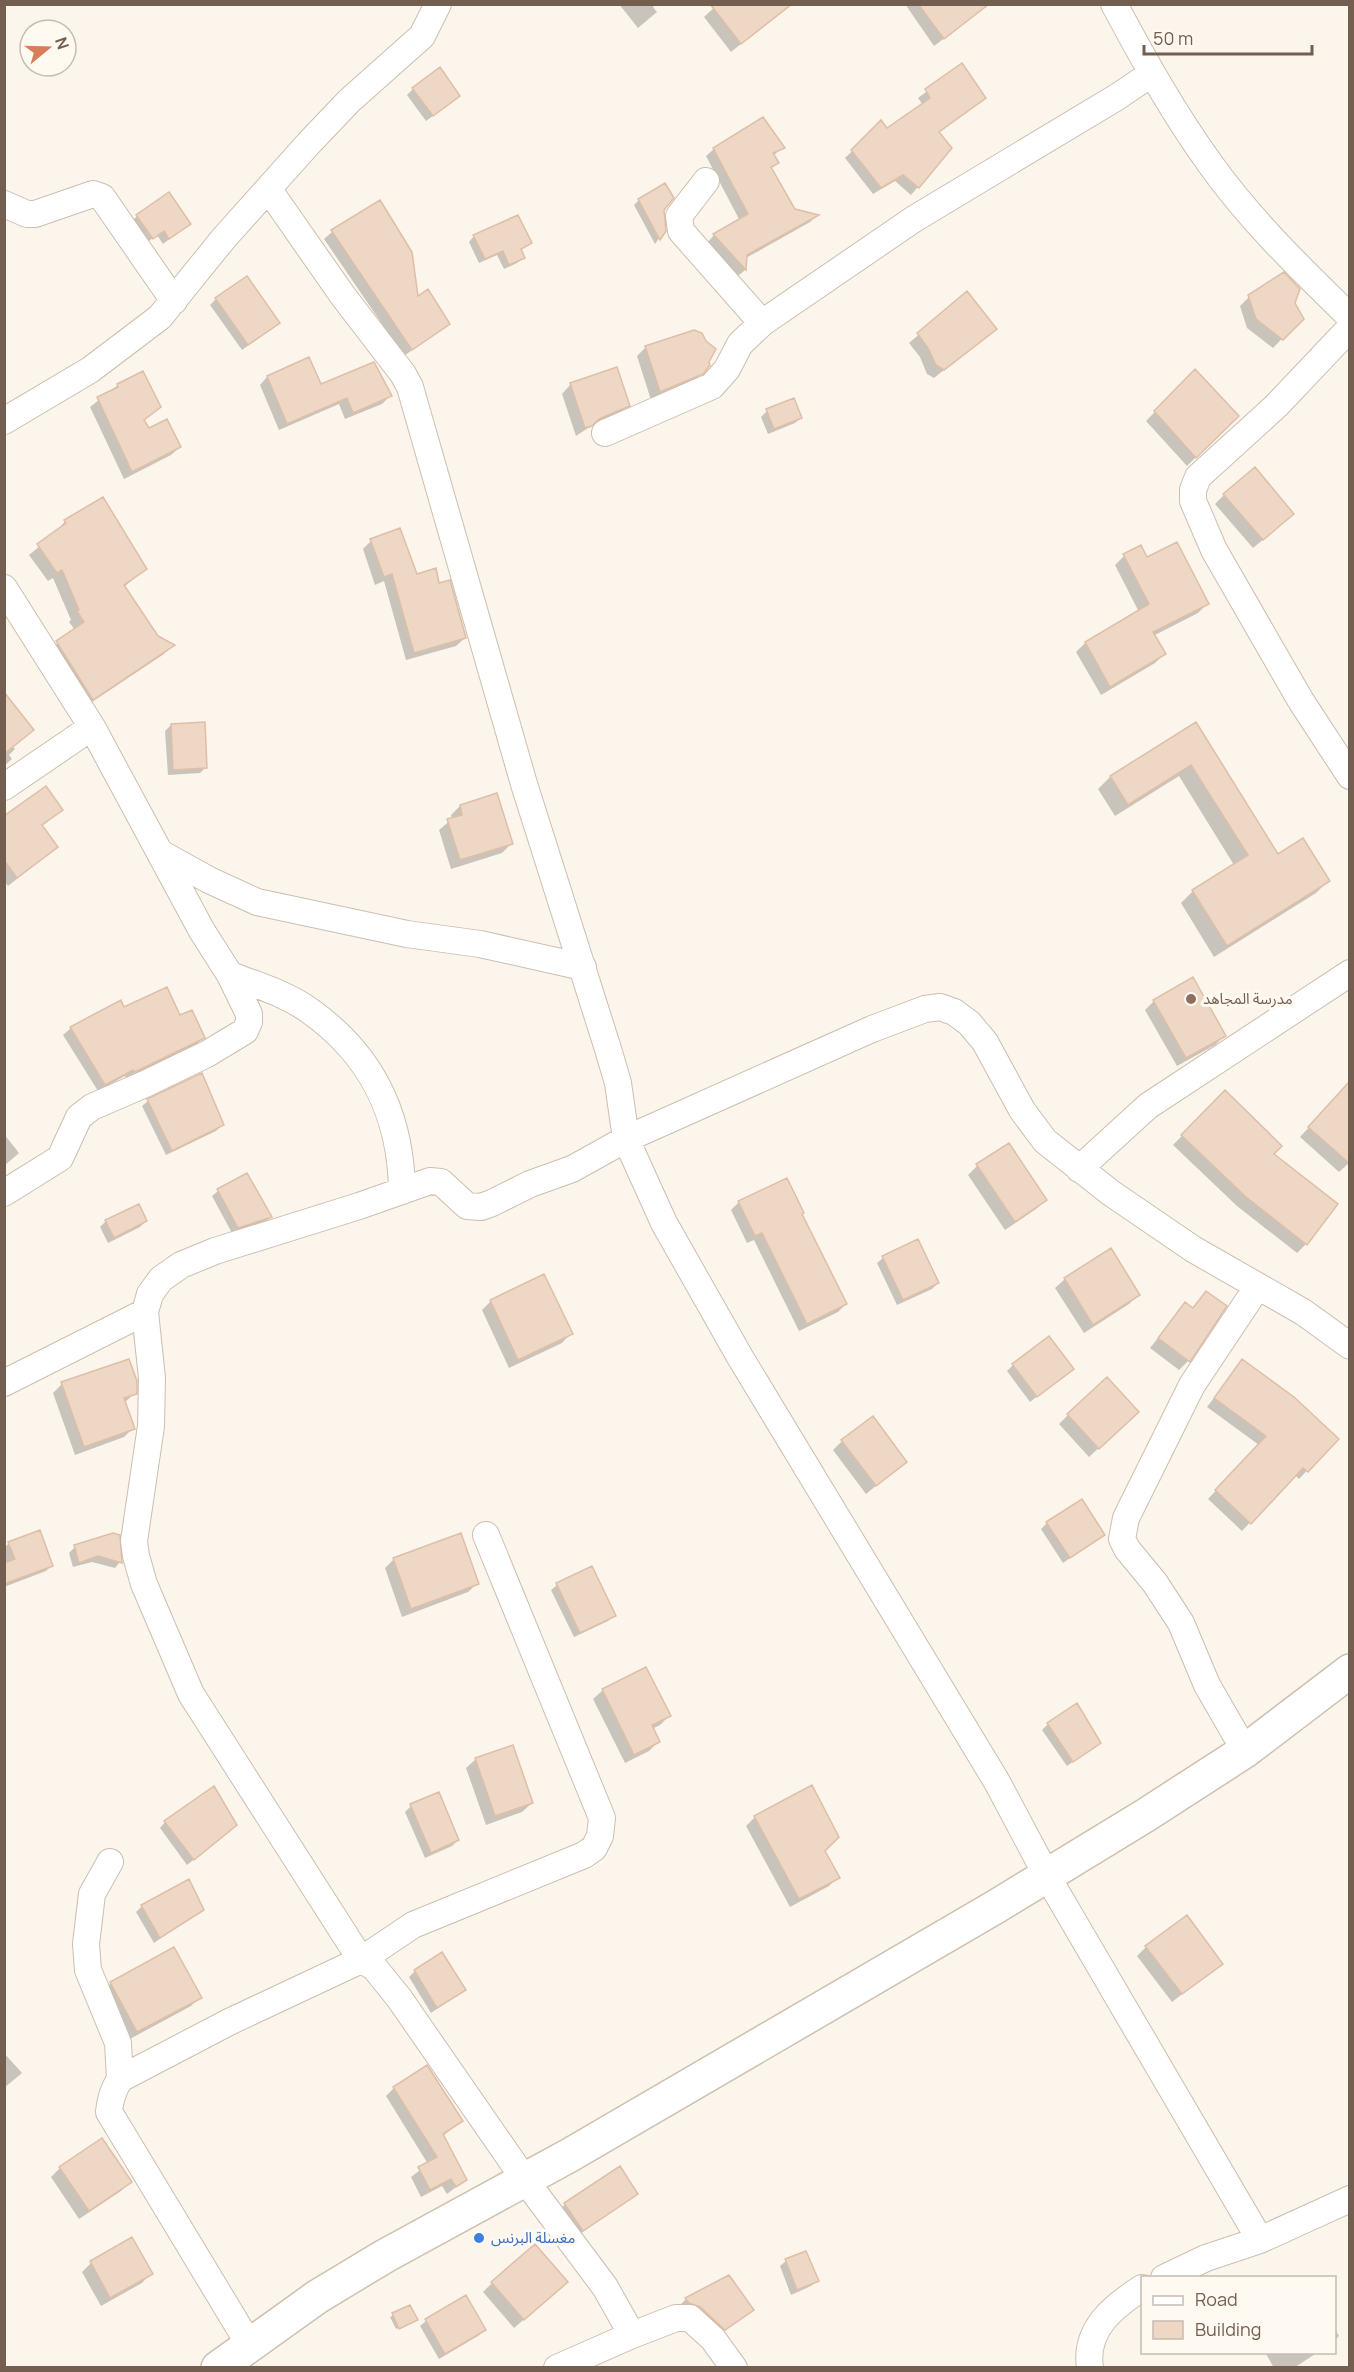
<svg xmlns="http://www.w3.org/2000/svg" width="1354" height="2372" viewBox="0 0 1354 2372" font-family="Manrope,'Noto Sans Arabic',sans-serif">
<rect width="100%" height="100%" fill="#fbf5eb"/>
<path fill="#0003" d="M619,4H656L653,7L657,12L638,28Z
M718,4L779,13L731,52L704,17Z
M905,4H990L934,46Z
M962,65L985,98L938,133L918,187L911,195L895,181L873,194L845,158L881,123L886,130L923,105L918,98Z
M413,89L453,101L426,121L407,95Z
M783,147L773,156L777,163L771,169L794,210L816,216L810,222L746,258L745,270L738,276L707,243L714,235L740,221L706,156L714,149Z
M639,200L662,209L664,231L655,244L634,205Z
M379,202L417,298L448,324L404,356L324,239L332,232Z
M137,216L189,224L163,244L157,235L146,243L131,222Z
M474,236L530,243L520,251L523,257L517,263L504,269L497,255L479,263L469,242Z
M967,294L995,329L934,378L927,374L920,357L909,343Z
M1249,297L1294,304L1302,318L1273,348L1247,328L1240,306Z
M216,299L272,328L242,350L210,305Z
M646,347L702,373L692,382L651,400L637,356Z
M309,359L320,386L390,396L382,404L345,419L339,404L279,430L260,385L267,377Z
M1195,371L1237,416L1187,466L1146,421Z
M571,384L628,405L619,414L588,428L576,436L562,394Z
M118,385L160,407L143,421L148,429L180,447L171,455L124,479L90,407Z
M767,411L801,417L795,423L768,434L761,417Z
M1224,495L1283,523L1253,548L1215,504Z
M65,521L145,569L124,587L157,637L172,645L164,654L83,708L47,652L75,630L69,622L71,620L53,578L48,581L29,555L57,532Z
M371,541L416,575L438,585L465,638L456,646L406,660L384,581L375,585L363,549Z
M1124,556L1147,559L1207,604L1198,613L1153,636L1164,654L1155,663L1101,695L1076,652L1085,643L1139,612L1115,565Z
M4,695L32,730L13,747L15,749L9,755L12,759L4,766Z
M1195,724L1278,856L1328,881L1316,893L1214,957L1181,903L1193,891L1234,865L1179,776L1115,816L1098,789L1110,777Z
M171,725L206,767L200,773L168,775L165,731Z
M460,806L511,844L502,853L451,869L439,830L452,819L451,815Z
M61,810L41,827L57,847L8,886L4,881V818Z
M1154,1001L1224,1036L1215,1045L1177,1066L1145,1010Z
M123,1009L179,1017L203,1038L196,1045L130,1077L127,1079L125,1076L98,1091L63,1035L71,1028Z
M1225,1092L1272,1154L1306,1244L1297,1253L1237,1206L1173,1145Z
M1334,1100L1350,1162L1339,1172L1300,1137Z
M148,1101L222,1125L216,1131L166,1155L142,1106Z
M4,1134L19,1153L4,1166Z
M977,1166L1045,1200L1036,1209L1005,1230L968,1175Z
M247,1175L270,1217L265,1223L232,1233L212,1196L218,1191Z
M739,1202L801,1215L846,1304L838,1312L799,1331L754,1240L747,1243L731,1210Z
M106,1221H146L140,1227L108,1243L100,1227Z
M918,1241L938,1283L932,1289L897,1305L877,1263L883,1258Z
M1110,1250L1138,1295L1129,1304L1084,1333L1055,1288L1065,1279Z
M1206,1293L1188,1361L1179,1370L1150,1348L1185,1304L1192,1309Z
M491,1301L571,1333L562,1343L509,1368L482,1310Z
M1242,1361L1337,1439L1299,1479L1295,1475L1242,1531L1208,1499L1259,1445L1207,1407Z
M1013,1365L1072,1369L1030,1402L1007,1371Z
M62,1384L135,1393L124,1403L133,1428L124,1437L75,1455L53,1393Z
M1068,1415L1128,1421L1089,1457L1059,1424Z
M842,1441L905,1462L866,1494L833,1450Z
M1047,1523L1103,1535L1063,1563L1041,1529Z
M9,1543L52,1565L46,1571L4,1587V1548Z
M75,1547L120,1562L115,1568L92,1562L73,1567L69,1553Z
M394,1559L478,1583L468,1592L402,1617L385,1568Z
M557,1585L614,1615L608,1621L574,1637L551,1590Z
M603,1690L669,1716L660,1725L652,1729L658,1742L649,1751L625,1763L593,1699Z
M1048,1724L1099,1743L1067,1766L1042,1730Z
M476,1759L532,1803L522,1812L486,1825L466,1768Z
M411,1806L458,1840L452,1846L425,1858L405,1812Z
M755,1817L824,1850L838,1877L829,1886L790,1907L746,1826Z
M165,1822L230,1831L187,1865L160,1828Z
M142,1906L202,1909L154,1943L136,1912Z
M1146,1947L1221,1964L1172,2002L1137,1956Z
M415,1971L464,1990L431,2013L409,1977Z
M111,1983L200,1997L191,2006L128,2040L102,1992Z
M4,2053L22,2073L4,2088Z
M394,2088L461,2121L443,2136L465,2180L447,2194L442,2186L421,2197L411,2177L428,2164L386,2096Z
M60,2168L130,2182L121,2191L79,2219L51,2177Z
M636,2194L577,2236L560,2210L565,2204Z
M132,2239L151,2273L142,2283L101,2306L82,2272L91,2263Z
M786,2261L817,2281L811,2286L791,2295L780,2266Z
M492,2283L557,2291L514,2328L483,2292Z
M466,2298L484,2330L478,2336L439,2359L420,2326L426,2321Z
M686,2299L752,2310L718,2334L684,2308L680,2305Z
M409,2307L415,2320L396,2329L390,2317Z
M1334,2328L1339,2336L1334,2341Z
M1265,2352H1318L1294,2368H1274Z"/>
<path fill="#eed7c5" stroke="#dfbea6" stroke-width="1.5" d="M710,4H792L741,44Z
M918,4H989L944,39Z
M962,63L986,98L939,132L952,148L919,188L903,175L881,188L851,150L881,120L887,128L930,98L925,89Z
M440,67L460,96L433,116L412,88Z
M763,117L785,148L773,153L779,163L771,167L795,209L819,215L747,255L746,270L713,234L748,214L713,148Z
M665,183L674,198L664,210L666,231L660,240L638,199Z
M169,192L191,224L169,239L164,231L153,239L136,215Z
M380,200L412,252L418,296L428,289L450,324L412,350L331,230Z
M518,215L532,243L521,249L525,258L509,265L503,251L485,259L473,235Z
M1284,272L1300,289L1295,303L1304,319L1283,340L1256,319L1248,295Z
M247,276L280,323L248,345L215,298Z
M967,291L997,329L944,370L936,365L928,348L917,333Z
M694,330L702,333L706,341L716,349L709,362L710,365L703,374L660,392L645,346Z
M309,357L321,384L374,362L392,396L353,413L347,398L287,424L267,376Z
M617,367L630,406L599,419L592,426L585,428L570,383Z
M1195,369L1239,416L1196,458L1154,411Z
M143,371L161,407L144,420L149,428L167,419L181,447L132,472L97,397L118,387L117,384Z
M794,398L802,418L774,429L766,409Z
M1255,467L1294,514L1263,540L1223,494Z
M103,497L147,569L124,585L158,636L175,645L93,700L56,641L84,622L77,611L79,610L62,570L57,573L37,544L66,523L64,520Z
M400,528L417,574L436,568L439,583L450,580L466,638L414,653L392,574L384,577L370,539Z
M1177,542L1209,604L1153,632L1166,654L1110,687L1085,642L1149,604L1123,554L1141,545L1147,557Z
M4,692L34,730L4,754Z
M205,722L207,768L173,770L171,724Z
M1196,722L1278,854L1303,838L1330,881L1227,946L1192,890L1248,855L1191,765L1128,805L1110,776Z
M46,786L63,810L42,825L58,847L17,878L4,860V816Z
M497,793L513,844L460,860L447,819L462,815L460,805Z
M1193,977L1226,1036L1186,1058L1153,1000Z
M167,987L180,1015L192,1010L205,1038L139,1070L134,1072L133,1070L105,1085L70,1027L121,1000L124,1007Z
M202,1073L224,1125L172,1151L147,1099Z
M1350,1081V1164L1308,1127Z
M1225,1090L1282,1146L1274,1154L1338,1204L1307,1245L1246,1197L1181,1135Z
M1009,1143L1047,1200L1015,1222L976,1164Z
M247,1173L272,1217L238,1228L217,1189Z
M787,1178L804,1213L802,1214L847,1304L807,1324L762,1233L755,1236L738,1201Z
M139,1204L147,1221L114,1238L105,1220Z
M918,1239L939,1283L903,1300L882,1256Z
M1111,1248L1140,1295L1093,1325L1064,1278Z
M544,1274L573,1334L518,1360L490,1300Z
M1206,1291L1227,1306L1190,1362L1158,1338L1185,1302L1193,1308Z
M1049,1336L1074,1369L1037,1397L1012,1364Z
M129,1359L137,1381V1394L124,1398L135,1429L84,1447L61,1382Z
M1242,1359L1294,1397L1339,1439L1308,1472L1303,1468L1251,1524L1215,1490L1266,1436L1214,1398Z
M1107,1377L1139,1412L1099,1449L1067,1414Z
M873,1416L907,1462L876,1486L841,1440Z
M1082,1499L1105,1535L1070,1558L1046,1522Z
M40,1530L53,1566L4,1584V1563L15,1559L8,1542Z
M113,1533L120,1535L122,1563L98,1556L79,1563L74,1545Z
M461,1533L479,1584L411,1609L393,1558Z
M592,1566L616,1616L580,1633L556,1583Z
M646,1667L671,1716L652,1725L660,1742L634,1755L602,1689Z
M1077,1703L1101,1743L1073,1762L1047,1723Z
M513,1745L533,1803L495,1816L475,1758Z
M812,1785L839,1837L825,1851L840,1878L799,1899L754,1816Z
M214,1786L237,1825L194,1860L164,1821Z
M439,1792L459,1840L431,1853L410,1804Z
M189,1879L204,1910L160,1938L141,1905Z
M1187,1915L1223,1964L1182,1994L1145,1946Z
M174,1947L202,1998L137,2032L110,1982Z
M442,1952L466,1990L437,2008L414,1970Z
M427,2065L463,2121L443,2134L467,2180L456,2187L451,2179L430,2190L418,2167L437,2157L393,2087Z
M102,2138L132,2182L89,2211L59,2167Z
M620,2166L638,2194L583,2231L564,2203Z
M132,2237L153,2274L110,2298L90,2261Z
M535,2244L568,2282L524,2320L491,2282Z
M806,2251L819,2281L797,2290L785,2259Z
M729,2275L754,2310L725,2330L700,2307L689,2303L685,2298Z
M466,2295L486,2330L445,2354L425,2319Z
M410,2305L418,2320L399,2329L392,2313Z"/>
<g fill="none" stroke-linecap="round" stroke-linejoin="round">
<g stroke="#ccbeb1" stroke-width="28">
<path id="minor" d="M1114,4C1144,60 1174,114 1211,165C1251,221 1301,269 1350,317
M706,181L679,216L681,231L762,323
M269,190L343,296L403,374L410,387L524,784L608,1049L618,1083L626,1139L664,1223L740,1357L997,1782L1047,1876L1260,2240
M4,204L27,214H35L93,194L102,197L174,301
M1350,328L1276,406L1198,477L1193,490V501L1214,550L1301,701L1350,776
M4,421L90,370L160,317L224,238L309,143L349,101L422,36L438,4
M605,433L712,386L727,369L740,344L762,323L914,219L1117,97L1151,74
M4,588L92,727L202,931L230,975L249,1014V1022L245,1031L207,1054L145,1084L92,1107L79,1117L60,1158L4,1193
M4,787L92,727
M162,854L209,880L257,902L407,934L480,944L583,967
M230,975C257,985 287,994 310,1011C372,1055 401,1115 402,1191
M1079,1169L1148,1106L1350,973
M4,1383L145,1312
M1245,1751L1207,1685L1181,1623L1155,1583L1127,1549L1122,1539L1126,1518L1192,1385L1258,1286
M110,1862L92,1894L86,1944L88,1970L118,2043L120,2079
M1164,2278L1206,2258L1260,2240L1350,2199
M632,2335L676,2318H690L713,2339L734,2368
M249,2344L109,2112C110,2099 113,2090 120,2079L229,2022L361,1960L413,1925L584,1855L594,1848L600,1836L602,1818L486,1535
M557,2368L632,2335L605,2287L525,2180L399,1998L374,1967L361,1960L191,1694L144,1584L136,1556L134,1541L151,1426L152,1378L145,1312L150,1294L161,1279L181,1265L215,1251L359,1206L430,1181L441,1182L467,1206L481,1207L492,1203L530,1184L572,1169L626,1139L872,1029L925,1009L940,1007L954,1012L969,1023L985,1042L1022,1110L1045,1141L1111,1193L1193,1249L1303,1312L1350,1346
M1090,2368C1084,2329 1114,2306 1142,2288"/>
</g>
<g stroke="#cfbfaf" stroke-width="36">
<path id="secondary" d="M218,2368L317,2297L385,2256L570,2155L997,1906L1146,1815L1245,1751L1350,1671"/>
</g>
<use href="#minor" stroke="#fff" stroke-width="26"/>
<use href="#secondary" stroke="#fff" stroke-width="33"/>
</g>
<circle fill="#8d6e63" stroke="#fef9f1" stroke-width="2" cx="1191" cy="999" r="6"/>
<circle fill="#3f7fe0" stroke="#fef9f1" stroke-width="2" cx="479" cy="2238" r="6"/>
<g text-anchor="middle" stroke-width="6" stroke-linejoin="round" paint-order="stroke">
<g font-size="15" fill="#785e54" stroke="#fef9f1" text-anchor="start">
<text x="1203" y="1004">مدرسة المجاهد</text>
</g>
<g font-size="15" fill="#366cbe" stroke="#fef9f1" text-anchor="start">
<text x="491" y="2243">مغسلة البرنس</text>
</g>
</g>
<rect width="1354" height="2372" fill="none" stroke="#745e50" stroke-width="12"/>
<rect x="1141" y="2276" width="195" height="78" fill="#fef9f1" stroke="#c7bbb1" stroke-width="1.5"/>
<rect x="1153" y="2296" width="30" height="9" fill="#ffffff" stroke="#c7bbb1" stroke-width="1.5"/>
<text x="1195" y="2306" font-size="18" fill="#745e50">Road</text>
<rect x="1153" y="2321" width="30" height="18" fill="#eed7c5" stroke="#c7bbb1" stroke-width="1.5"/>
<text x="1195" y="2336" font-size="18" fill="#745e50">Building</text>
<g transform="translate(48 48) rotate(71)"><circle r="28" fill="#fef9f1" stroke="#c7bbb1" stroke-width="1.5"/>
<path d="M0-4.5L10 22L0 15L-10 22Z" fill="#d97d5c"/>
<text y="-9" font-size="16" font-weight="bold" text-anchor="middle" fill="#745e50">N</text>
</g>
<path d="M1144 45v9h168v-9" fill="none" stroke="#745e50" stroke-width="3"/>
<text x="1153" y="45" font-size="18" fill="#745e50" stroke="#fef9f1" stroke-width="4.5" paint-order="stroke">50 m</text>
</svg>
